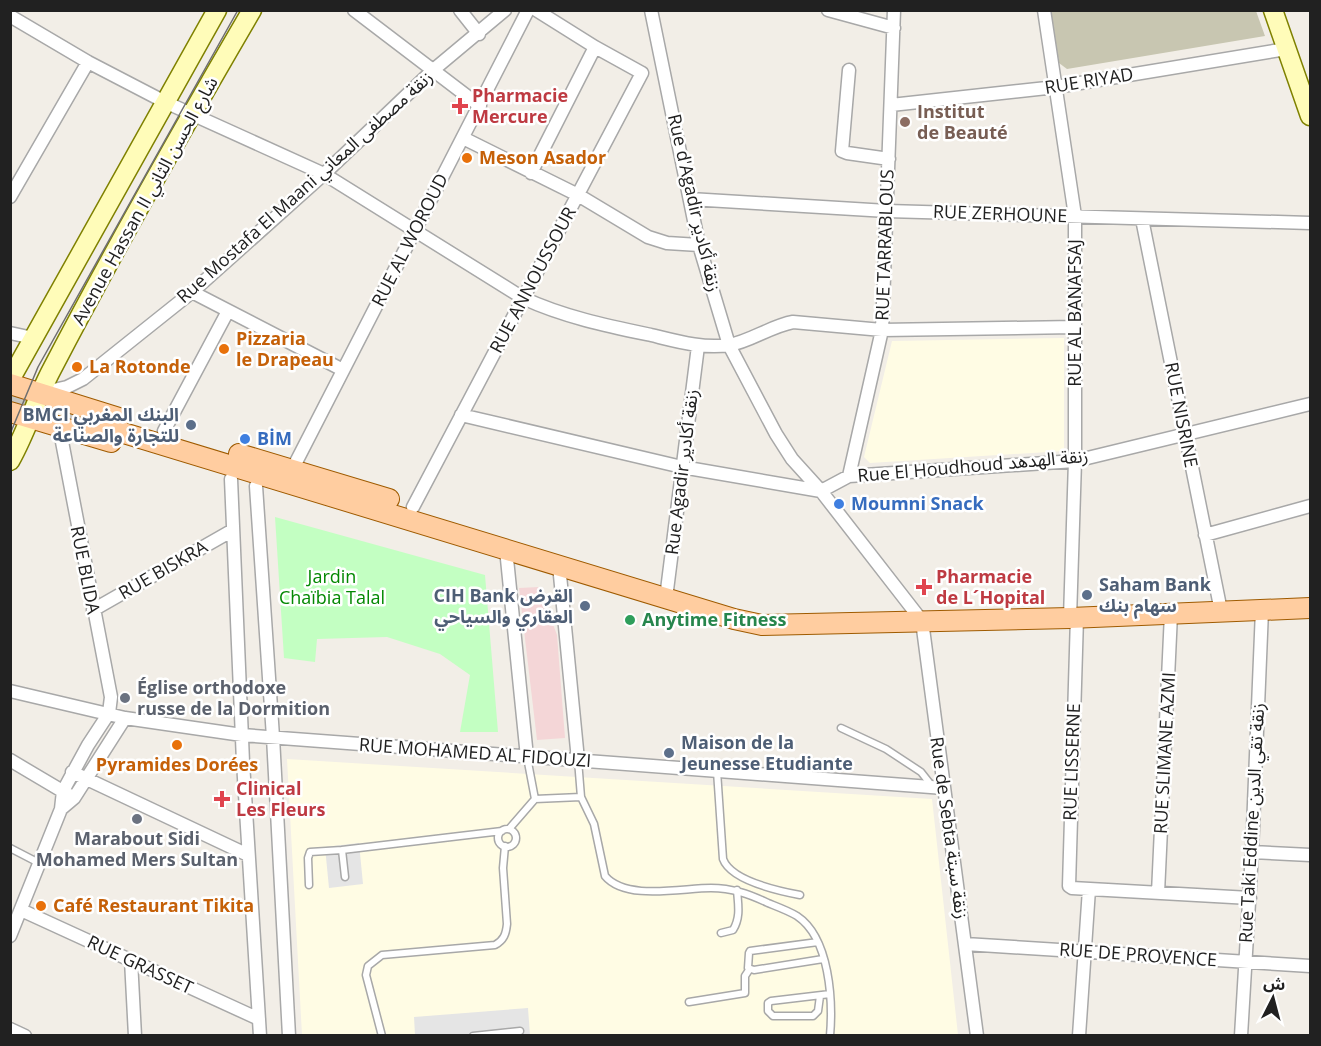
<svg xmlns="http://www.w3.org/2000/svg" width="1321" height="1046" viewBox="0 0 1321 1046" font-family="'Open Sans','Noto Sans Arabic',sans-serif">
<rect width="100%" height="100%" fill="#f2eee7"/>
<path fill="#f4d6d7" d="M539,587L557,635L565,738L537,740L519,588Z"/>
<path fill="#fffce4" d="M1064,338V451L870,463L864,457L892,341Z
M287,759L932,799L958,1035H302Z"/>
<path fill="#c8c6b1" d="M1051,11H1256L1265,36L1067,69L1059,63Z"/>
<path fill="#c3ffc2" d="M275,517L485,575L498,732H460L470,675L440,654L387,637L317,639L315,662L284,658Z"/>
<path fill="#e5e5e5" d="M359,843L363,884L329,888L325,847Z
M528,1008L530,1035H415L414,1017Z"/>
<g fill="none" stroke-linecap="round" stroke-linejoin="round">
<path stroke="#c8c5bf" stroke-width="20" stroke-dasharray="20 10" stroke-linecap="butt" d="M10,396L94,424"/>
<g stroke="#a8a8a8" stroke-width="9">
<path id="lane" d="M841,728L886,749L921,772L932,786
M578,760L581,797L594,824L605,876C626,901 682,888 711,888C732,888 749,894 768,903C778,907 789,911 797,916C830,938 833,1001 830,1036
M717,771L723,859C731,881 779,891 800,895
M535,799L581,797
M509,829L535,799L527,757
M498 838a9 9 0 1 1 18 0a9 9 0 1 1-18 0Z
M10,848L39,863
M345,877L342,850L502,831
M309,885L308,858L310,852L342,850
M721,933L733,930C741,917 738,904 737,890
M818,942L750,951L749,953L748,968L754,970L823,959
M820,996L818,1011L813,1016H773L768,1011V1003L771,1001L830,994
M689,1002L745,993V976L749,970
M382,1036L366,975L368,966L382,955L495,945C504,940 506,934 507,924L503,868L505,846
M473,1036L520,1031"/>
</g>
<g stroke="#a8a8a8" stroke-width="15">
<path id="street" d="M354,10L480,106
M460,10L479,34
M536,10L595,47L642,73
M651,10L699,245L729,345L776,434L792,459L821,491L922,621L977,1036
M828,10L894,28
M1044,10L1075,216V461L1070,618
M10,16L88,62L165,102L324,174L523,298C564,317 608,326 651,335C676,341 703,349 729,345C749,342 771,326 793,322L882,330L1074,327
M849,70L842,151L847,153L889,159
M891,105L1056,87L1286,49
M463,138L578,195L648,237L667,243L699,245
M531,173L595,47
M10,197L88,62
M690,199L887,211L1310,223
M1142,219L1221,611
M192,292L343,370
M10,333L33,338
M45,392L67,387L83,379L192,292L324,174L432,71L505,10
M461,415L682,467L821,491L849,476L1075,461L1310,404
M164,431L228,311
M292,470L528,10
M849,476L882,330L894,10
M231,479L243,762L260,1036
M256,486L273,737L289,1036
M413,507L642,73
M1205,535L1310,506
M506,549L527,757
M559,565L578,760
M666,598L698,346
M93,610L233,530
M1077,617L1069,886L1072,888L1250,898
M10,691L125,718L242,735L944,788
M10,760L69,795
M72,772L248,855
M61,809L74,798L125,718
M1252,852L1310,855
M1158,893L1171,614
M21,910L259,1019
M10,936L61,809L63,791L88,745L109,713L111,697L59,426
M965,944L1310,966
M131,960L135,1036
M10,1029L25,1036
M1079,1036L1089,889
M1241,1036L1252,852L1262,610"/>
</g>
<g stroke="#7f8100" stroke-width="21">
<path id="secondary" d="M1273,10L1310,116
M10,380L217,10
M10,461C27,431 36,399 52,369C115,248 183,128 252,10"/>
</g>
<g stroke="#9f5b00" stroke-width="22">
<path id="primary" d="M10,384L119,418
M10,412L111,442
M94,424L734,619L762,625L1070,618L1310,608
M239,454L389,499"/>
</g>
<use href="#lane" stroke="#fff" stroke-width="6"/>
<use href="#street" stroke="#fff" stroke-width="12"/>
<use href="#secondary" stroke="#fffcb9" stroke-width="18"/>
<use href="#primary" stroke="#ffcda0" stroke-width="20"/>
<path stroke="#6f6f6f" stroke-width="1.5" d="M10,434L38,367L238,10"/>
</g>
<g fill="#e0444e" stroke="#fff" stroke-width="2">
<path d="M457 97h6v6h6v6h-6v6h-6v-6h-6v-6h6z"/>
<path d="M921 578h6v6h6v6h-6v6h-6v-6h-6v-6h6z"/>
<path d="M219 790h6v6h6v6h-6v6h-6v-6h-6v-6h6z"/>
</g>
<circle fill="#8d6e63" stroke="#fff" stroke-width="2" cx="905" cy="122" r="6"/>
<g fill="#e8710a" stroke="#fff" stroke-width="2">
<circle cx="467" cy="158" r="6"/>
<circle cx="224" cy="349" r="6"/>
<circle cx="77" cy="367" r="6"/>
<circle cx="177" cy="745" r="6"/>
<circle cx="41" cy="906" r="6"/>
</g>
<g fill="#5c6f8a" stroke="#fff" stroke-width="2">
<circle cx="191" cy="425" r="6"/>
<circle cx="1087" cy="595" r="6"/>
<circle cx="585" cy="606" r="6"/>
<circle cx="669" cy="753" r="6"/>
</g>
<g fill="#3f7fe0" stroke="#fff" stroke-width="2">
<circle cx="245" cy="439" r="6"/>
<circle cx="839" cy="504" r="6"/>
</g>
<circle fill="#2e9e5b" stroke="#fff" stroke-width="2" cx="630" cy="620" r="6"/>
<g fill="#6b7280" stroke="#fff" stroke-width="2">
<circle cx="125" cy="698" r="6"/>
<circle cx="137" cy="819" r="6"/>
</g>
<g text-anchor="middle" stroke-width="5" stroke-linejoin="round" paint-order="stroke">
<g font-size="18" fill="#212121" stroke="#fff">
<text transform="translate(1089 81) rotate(-9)" y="6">RUE RIYAD</text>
<text transform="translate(305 187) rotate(-42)" y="6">Rue Mostafa El Maani زنقة مصطفى المعاني</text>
<text transform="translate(145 201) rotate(-61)" y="6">Avenue Hassan II شارع الحسن الثاني</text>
<text transform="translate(694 203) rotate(77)" y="6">Rue d'Agadir زنقة أكادير</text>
<text transform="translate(1000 214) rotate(2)" y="6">RUE ZERHOUNE</text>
<text transform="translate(410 240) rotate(-63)" y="6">RUE AL WOROUD</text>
<text transform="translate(885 245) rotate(-88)" y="6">RUE TARRABLOUS</text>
<text transform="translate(533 280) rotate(-62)" y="6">RUE ANNOUSSOUR</text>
<text transform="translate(1075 313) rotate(-90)" y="6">RUE AL BANAFSAJ</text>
<text transform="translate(1181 415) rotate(79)" y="6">RUE NISRINE</text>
<text transform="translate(973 466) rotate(-5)" y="6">Rue El Houdhoud زنقة الهدهد</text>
<text transform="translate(682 472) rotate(-83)" y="6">Rue Agadir زنقة أكادير</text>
<text transform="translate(85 570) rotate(79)" y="6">RUE BLIDA</text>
<text transform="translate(163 570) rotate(-30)" y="6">RUE BISKRA</text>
<text transform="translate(475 753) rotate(4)" y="6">RUE MOHAMED AL FIDOUZI</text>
<text transform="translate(1165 753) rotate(-87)" y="6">RUE SLIMANE AZMI</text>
<text transform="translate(1072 762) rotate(-88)" y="6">RUE LISSERNE</text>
<text transform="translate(1252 823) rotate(-87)" y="6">Rue Taki Eddine زنقة تقي الدين</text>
<text transform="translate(949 828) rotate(82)" y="6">Rue de Sebta زنقة سبتة</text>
<text transform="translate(1138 955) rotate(4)" y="6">RUE DE PROVENCE</text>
<text transform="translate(140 965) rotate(25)" y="6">RUE GRASSET</text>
</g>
<g font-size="18" font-weight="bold" fill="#be3a42" stroke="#fff" text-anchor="start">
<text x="472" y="102">Pharmacie<tspan x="472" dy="21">Mercure</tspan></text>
<text x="936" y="583">Pharmacie<tspan x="936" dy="21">de L´Hopital</tspan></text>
<text x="236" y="795">Clinical<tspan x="236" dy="21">Les Fleurs</tspan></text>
</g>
<g font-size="18" font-weight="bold" fill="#785e54" stroke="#fff" text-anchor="start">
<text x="917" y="118">Institut<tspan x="917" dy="21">de Beauté</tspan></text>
</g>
<g font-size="18" font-weight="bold" fill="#c56008" stroke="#fff" text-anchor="start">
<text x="479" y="164">Meson Asador</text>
<text x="236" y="345">Pizzaria<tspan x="236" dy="21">le Drapeau</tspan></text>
<text x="89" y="373">La Rotonde</text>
<text x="177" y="771" text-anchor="middle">Pyramides Dorées</text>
<text x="53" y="912">Café Restaurant Tikita</text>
</g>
<g font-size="18" font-weight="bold" fill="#4e5e75" stroke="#fff" text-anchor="end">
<text x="179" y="421">BMCI البنك المغربي<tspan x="179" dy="21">للتجارة والصناعة</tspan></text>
<text x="1099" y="591" text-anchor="start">Saham Bank<tspan x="1099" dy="21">سهام بنك</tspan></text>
<text x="573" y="602">CIH Bank القرض<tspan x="573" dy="21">العقاري والسياحي</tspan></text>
<text x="681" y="749" text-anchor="start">Maison de la<tspan x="681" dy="21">Jeunesse Etudiante</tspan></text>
</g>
<g font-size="18" font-weight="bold" fill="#366cbe" stroke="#fff" text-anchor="start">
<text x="257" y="445">BİM</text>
<text x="851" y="510">Moumni Snack</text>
</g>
<g font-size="18" fill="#038802" stroke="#fff">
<text x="332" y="583">Jardin<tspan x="332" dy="21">Chaïbia Talal</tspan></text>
</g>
<g font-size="18" font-weight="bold" fill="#27864d" stroke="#fff" text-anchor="start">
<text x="642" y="626">Anytime Fitness</text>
</g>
<g font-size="18" font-weight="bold" fill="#5b616d" stroke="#fff" text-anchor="start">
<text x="137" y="694">Église orthodoxe<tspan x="137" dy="21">russe de la Dormition</tspan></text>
<text x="137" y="845" text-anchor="middle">Marabout Sidi<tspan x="137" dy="21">Mohamed Mers Sultan</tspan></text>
</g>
</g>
<rect width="1321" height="1046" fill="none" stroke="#212121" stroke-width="24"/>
<g transform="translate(1273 998) rotate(6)" stroke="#ffffff" stroke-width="4.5" paint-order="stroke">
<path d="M0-4.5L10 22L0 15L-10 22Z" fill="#212121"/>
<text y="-9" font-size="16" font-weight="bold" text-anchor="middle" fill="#212121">ش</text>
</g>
</svg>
